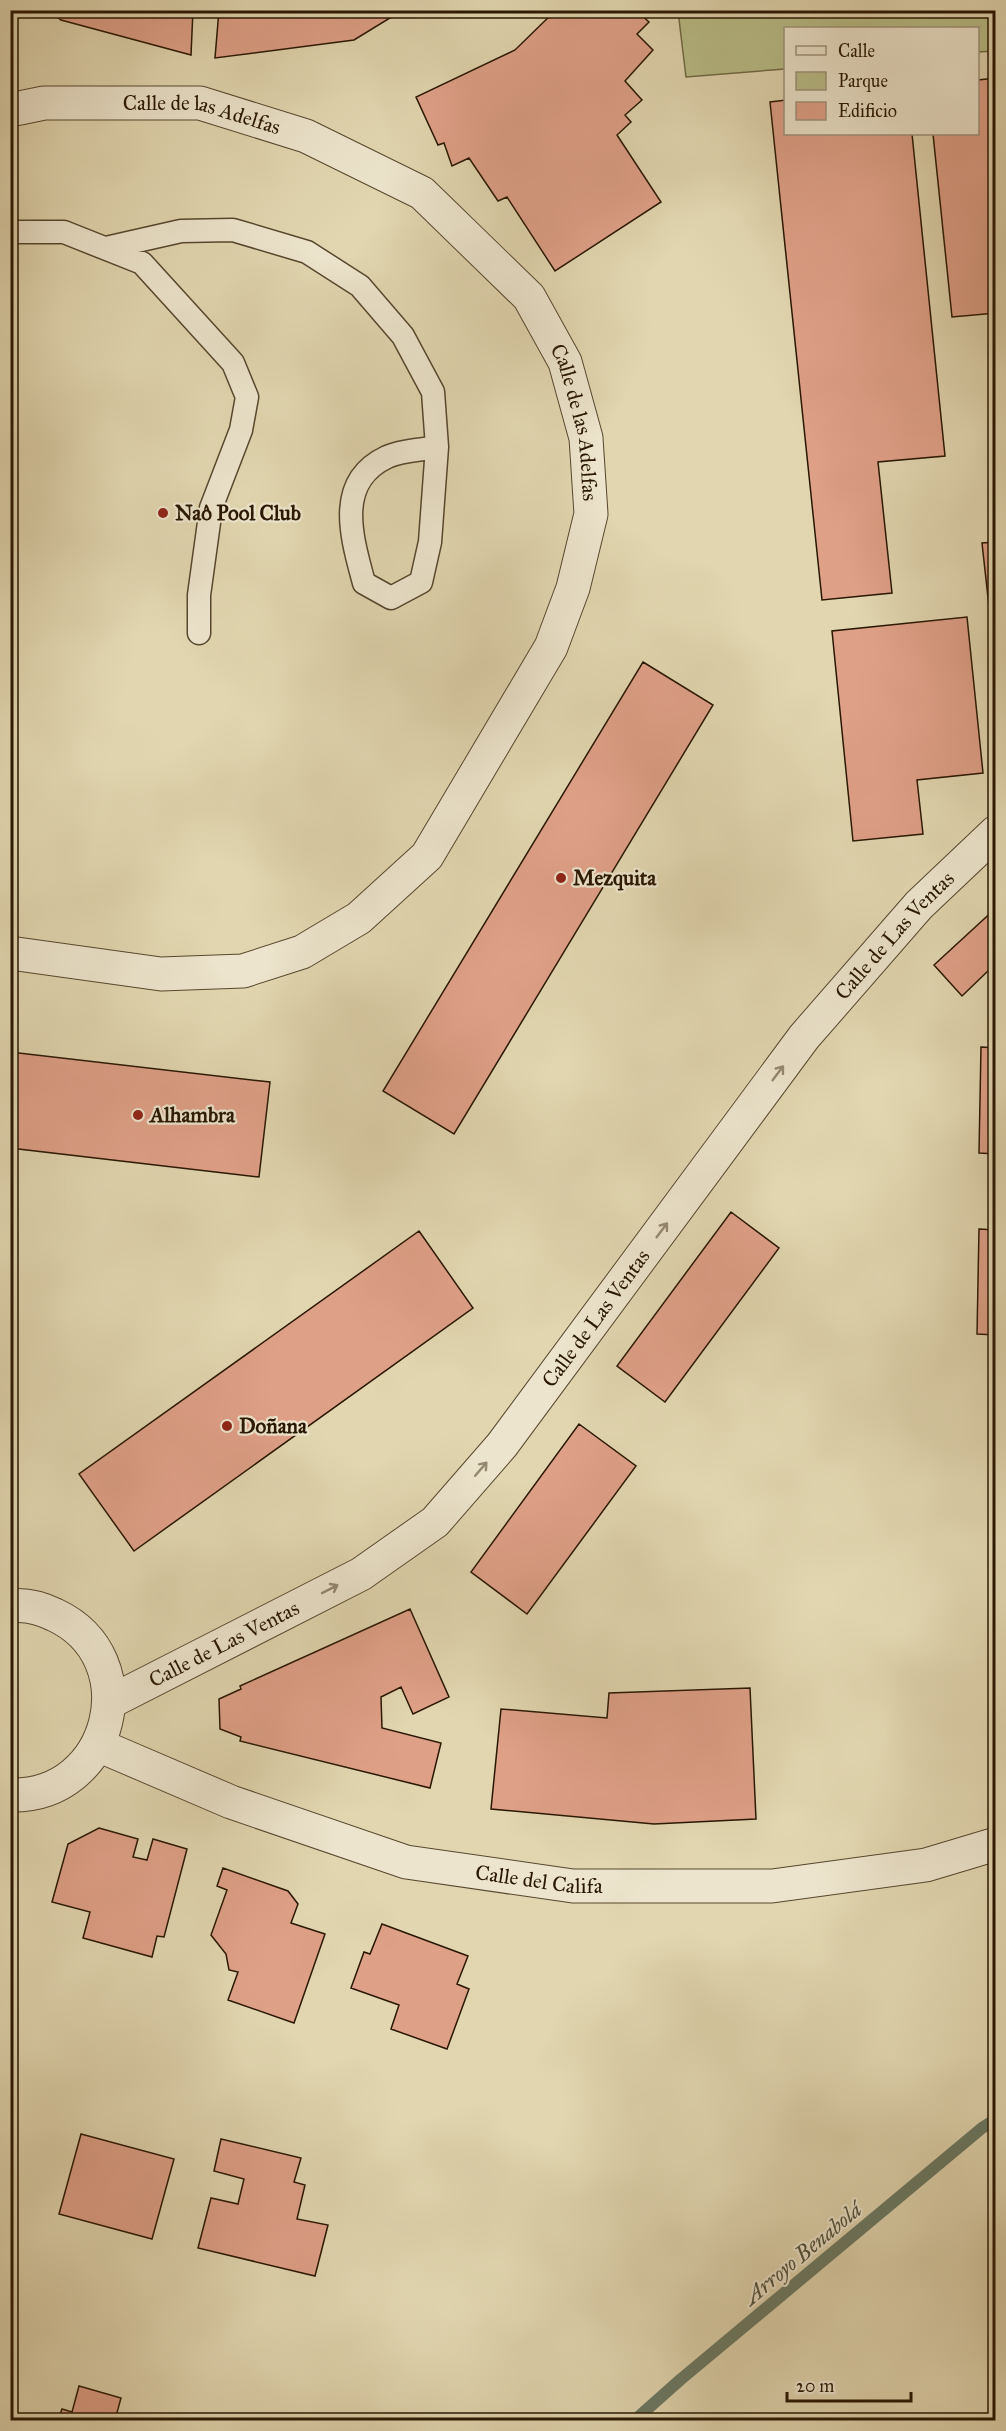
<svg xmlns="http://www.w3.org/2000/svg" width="1006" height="2431" viewBox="0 0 1006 2431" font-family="'IM FELL Great Primer',serif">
<rect width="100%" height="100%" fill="#e1d6b0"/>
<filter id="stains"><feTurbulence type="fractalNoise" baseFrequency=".00333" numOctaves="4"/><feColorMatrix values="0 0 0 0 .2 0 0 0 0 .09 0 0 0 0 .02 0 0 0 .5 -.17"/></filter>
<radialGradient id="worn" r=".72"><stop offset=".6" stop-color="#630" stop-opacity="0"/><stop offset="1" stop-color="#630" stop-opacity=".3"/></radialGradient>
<path fill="#b8bc87" stroke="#706a44" stroke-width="1.5" d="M678,11H995V51L978,52V28H786L785,69L686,77Z"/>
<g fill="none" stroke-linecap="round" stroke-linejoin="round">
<path stroke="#6a7964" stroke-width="12" d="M635,2420L680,2380L982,2128L996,2119"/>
</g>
<path fill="#dfa088" stroke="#291702" stroke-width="1.5" d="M48,10H193L191,55L61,20Z
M219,10H403L354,40L215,58Z
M556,10H636L649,22L637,34L653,50L625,81L642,100L625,115L631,122L617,135L661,202L555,271L507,197L498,201L469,158L452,166L444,143L438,145L416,97L515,50Z
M996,78V313L952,317L933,134H978V80Z
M786,100V134H912L945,456L878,462L892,593L822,600L770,102Z
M996,542V671L982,543Z
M967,617L983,773L917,780L923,834L853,841L832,631Z
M643,662L713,705L454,1134L383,1091Z
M996,908V970H989L962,996L934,965Z
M981,1047L996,1048V1154L979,1153Z
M10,1052L270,1082L259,1177L10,1148Z
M731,1212L779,1248L665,1402L617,1366Z
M979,1229L996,1230V1335L977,1334Z
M419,1231L473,1308L134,1551L79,1474Z
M579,1424L636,1466L527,1614L471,1572Z
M410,1609L449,1697L413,1714L401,1687L381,1697L382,1728L441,1743L430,1788L240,1741L241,1737L220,1729L219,1699L241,1689L240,1686Z
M750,1688L756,1819L654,1824L491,1809L501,1709L607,1718L609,1693Z
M99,1828L138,1839L133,1857L147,1860L153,1839L187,1849L164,1937L157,1936L152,1957L83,1938L90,1912L52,1902L68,1844Z
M223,1868L288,1891L298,1904L291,1923L325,1934L294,2023L228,2000L238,1972L229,1970L226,1954L211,1935L227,1890L217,1886Z
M382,1924L468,1956L457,1984L469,1989L447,2049L391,2029L399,2005L351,1988L364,1952L370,1954Z
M81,2134L174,2159L152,2239L59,2214Z
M221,2139L301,2158L294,2182L305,2185L297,2219L328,2225L315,2276L198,2248L211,2198L238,2204L244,2179L214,2171Z
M79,2386L121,2398L115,2420H58L62,2409L72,2412Z"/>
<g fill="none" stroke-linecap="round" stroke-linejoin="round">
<g stroke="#57472e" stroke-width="25">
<path id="service" d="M10,232H64L142,263L233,363L247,397L241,430L211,508L199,595V633
M106,248L181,231L233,230L307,252L360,286L403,336L433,392L437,447L430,542L421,582L391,598L364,583C352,538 334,482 387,457C401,450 422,450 437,447"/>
</g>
<g stroke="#57472e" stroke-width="35">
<g id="minor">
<path id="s1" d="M10,110L44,103H200L306,136L422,193L529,297L565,362L586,438L591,514L573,588L551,647L427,856L359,918L302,952L243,971L161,974L10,953"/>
<path id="s2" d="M110,1702L361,1574L435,1522L502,1445L804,1037L919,905L996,832"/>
</g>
</g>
<g stroke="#57472e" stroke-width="35">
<g id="tertiary">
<path d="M10,1606C26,1604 41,1608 55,1615C147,1658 113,1798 10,1795"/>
<path id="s3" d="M98,1745L231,1802L406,1862L573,1886H772L926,1865L996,1844"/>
</g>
</g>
<use href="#service" stroke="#ece4cc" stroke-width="22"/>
<use href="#minor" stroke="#ece4cc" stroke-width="33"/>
<use href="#tertiary" stroke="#ece4cc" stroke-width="33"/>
</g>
<defs><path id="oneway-shaft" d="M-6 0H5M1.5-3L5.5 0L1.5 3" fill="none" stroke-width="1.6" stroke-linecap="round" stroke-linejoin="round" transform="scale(1.5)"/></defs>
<g stroke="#948871">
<use href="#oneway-shaft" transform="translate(778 1073) rotate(-53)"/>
<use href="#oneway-shaft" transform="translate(662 1230) rotate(-53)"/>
<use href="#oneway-shaft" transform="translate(481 1469) rotate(-49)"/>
<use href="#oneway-shaft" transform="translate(330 1589) rotate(-27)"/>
</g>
<g fill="#8f2418" stroke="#ece4cc" stroke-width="2">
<circle cx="163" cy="513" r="6"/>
<circle cx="561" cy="878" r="6"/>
<circle cx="138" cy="1115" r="6"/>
<circle cx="227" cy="1426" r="6"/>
</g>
<g text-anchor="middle" stroke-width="4.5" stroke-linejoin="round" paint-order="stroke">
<g font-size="21" fill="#291702" stroke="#ece4cc">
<text dy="7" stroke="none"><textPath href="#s1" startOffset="194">Calle de las Adelfas</textPath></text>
<text dy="7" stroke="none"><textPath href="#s1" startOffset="716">Calle de las Adelfas</textPath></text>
<text dy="7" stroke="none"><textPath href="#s2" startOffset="1118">Calle de Las Ventas</textPath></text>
<text dy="7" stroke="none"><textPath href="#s2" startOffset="632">Calle de Las Ventas</textPath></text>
<text dy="7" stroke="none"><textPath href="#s2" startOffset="128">Calle de Las Ventas</textPath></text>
<text dy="7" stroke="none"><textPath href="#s3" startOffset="464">Calle del Califa</textPath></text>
</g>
<g font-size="21" font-weight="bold" fill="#291702" stroke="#ece4cc" text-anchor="start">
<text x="175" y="520">Naô Pool Club</text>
<text x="573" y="885">Mezquita</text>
<text x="150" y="1122">Alhambra</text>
<text x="239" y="1433">Doñana</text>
</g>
<g font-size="22" font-style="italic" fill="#4f503b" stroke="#ece4cc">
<text transform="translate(802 2253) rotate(-40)" y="8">Arroyo Benabolá</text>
</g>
</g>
<rect width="1006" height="2431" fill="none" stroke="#e1d6b0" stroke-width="36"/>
<rect x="12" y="12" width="982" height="2407" fill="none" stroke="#291702" stroke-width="3"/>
<rect x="18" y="18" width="970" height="2395" fill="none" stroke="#291702" stroke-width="1.5"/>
<rect x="784" y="27" width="195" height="108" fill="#ece4cc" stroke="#9e927b" stroke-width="1.5"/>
<rect x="796" y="46" width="30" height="9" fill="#ece4cc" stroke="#9e927b" stroke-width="1.5"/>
<text x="838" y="57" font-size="18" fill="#291702">Calle</text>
<rect x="796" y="72" width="30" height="18" fill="#b8bc87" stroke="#9e927b" stroke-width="1.5"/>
<text x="838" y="87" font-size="18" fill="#291702">Parque</text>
<rect x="796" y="102" width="30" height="18" fill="#dfa088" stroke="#9e927b" stroke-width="1.5"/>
<text x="838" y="117" font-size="18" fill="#291702">Edificio</text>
<path d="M787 2392v9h124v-9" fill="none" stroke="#291702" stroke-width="3"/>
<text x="796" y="2392" font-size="18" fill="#291702" stroke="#ece4cc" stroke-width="4.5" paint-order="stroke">20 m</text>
<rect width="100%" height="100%" filter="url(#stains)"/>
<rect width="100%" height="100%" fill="url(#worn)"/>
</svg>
